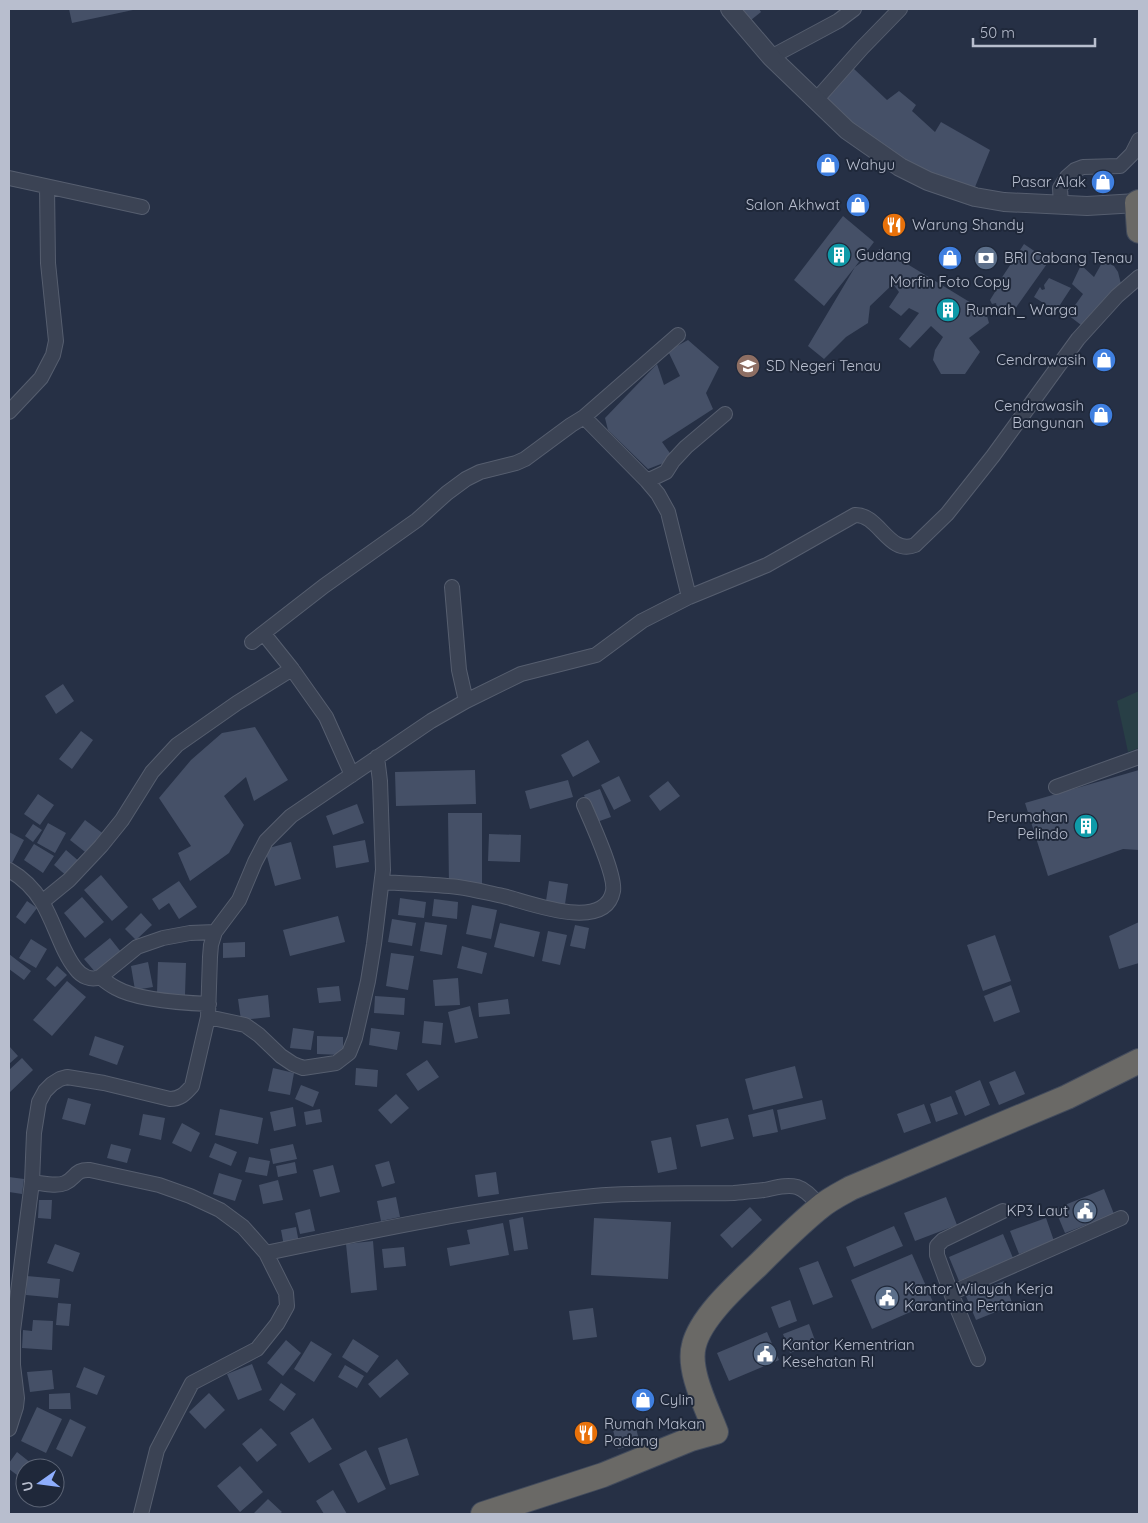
<svg xmlns="http://www.w3.org/2000/svg" width="1148" height="1523" viewBox="0 0 1148 1523" font-family="Quicksand,sans-serif">
<rect width="100%" height="100%" fill="#263045"/>
<path fill="#283f46" d="M1139,691V748L1128,752L1117,701Z"/>
<path fill="#455067" d="M69,9H133V10L72,23Z
M732,9H759L761,12L751,20L757,28Z
M853,68L887,100L899,91L916,105L912,111L935,132L941,122L990,150L973,192L895,162L822,95Z
M843,216L874,242L855,267L881,248L986,312L989,323L969,338L980,352L965,374H941L933,360L935,350L943,337L931,326L910,348L899,339L919,313L909,308L901,316L889,307L899,292L893,284L870,306L868,323L846,337L824,359L808,346L855,267L824,306L794,280Z
M1024,244L1049,261L1015,309L1012,311L1009,308L1004,310L1003,306L997,308L996,303L992,304L990,300L995,292L993,291Z
M1103,261L1114,266L1118,272L1121,284L1085,328L1068,315L1083,294L1072,284L1081,265L1094,277Z
M1049,278L1071,288L1056,311L1034,297L1040,287L1042,290L1045,289L1044,285Z
M688,340L719,367L706,393L713,409L662,442L674,459L648,469L608,430L605,418L657,364L664,385L680,376L668,351Z
M63,684L74,701L56,714L45,696Z
M255,727L288,780L254,801L246,777L224,796L244,825L229,853L190,881L178,853L191,846L159,798L191,760L222,733Z
M81,731L93,740L72,769L59,759Z
M588,740L600,762L573,777L561,755Z
M475,770L476,804L396,806L395,772Z
M1139,770V850L1123,849L1048,876L1025,803Z
M619,776L631,801L614,810L601,785Z
M568,780L573,797L530,809L525,791Z
M668,781L680,796L660,811L649,796Z
M600,789L611,817L594,823L584,795Z
M38,794L54,805L40,825L24,814Z
M357,804L364,823L333,835L326,816Z
M448,813H482V885H449Z
M85,820L105,835L89,855L70,840Z
M48,823L66,833L55,853L37,843Z
M33,824L42,830L33,842L25,836Z
M9,832L24,840L11,865L9,864Z
M489,834L521,835L520,862L488,861Z
M365,840L369,862L336,868L333,846Z
M291,842L301,879L275,886L265,849Z
M34,844L54,856L43,873L24,860Z
M66,850L81,863L69,878L54,865Z
M101,875L128,907L112,921L84,890Z
M179,881L197,907L179,919L169,903L159,910L152,899Z
M549,881L568,884L565,904L546,901Z
M82,897L104,922L85,938L64,913Z
M400,898L426,902L424,918L398,915Z
M434,899L458,902L457,919L432,916Z
M27,901L37,908L25,924L16,917Z
M472,905L497,910L491,939L466,934Z
M141,913L152,925L136,940L125,929Z
M338,916L345,942L290,956L283,930Z
M392,919L416,923L412,946L388,942Z
M425,922L447,925L442,955L420,951Z
M1139,922V963L1119,969L1109,936Z
M500,923L540,932L534,957L494,947Z
M575,925L589,928L585,949L570,946Z
M548,931L567,935L560,965L542,961Z
M995,935L1011,981L983,991L967,945Z
M110,938L121,952L96,973L84,959Z
M31,939L47,949L36,968L19,958Z
M245,942V957L223,958V943Z
M462,946L487,953L482,974L457,968Z
M391,953L414,956L408,990L386,986Z
M9,954L31,971L24,980L9,969Z
M148,962L153,987L135,990L131,966Z
M158,962L186,963L185,995L157,993Z
M57,966L67,975L55,987L46,979Z
M458,978L460,1005L435,1006L433,980Z
M67,981L86,997L52,1036L33,1020Z
M1011,985L1020,1012L994,1022L984,996Z
M339,986L341,1001L319,1003L317,988Z
M268,995L270,1017L241,1020L238,999Z
M375,996L405,998L404,1015L374,1013Z
M508,999L510,1014L479,1017L478,1003Z
M470,1006L478,1038L455,1043L448,1012Z
M424,1021L443,1023L441,1045L422,1043Z
M293,1028L314,1031L311,1050L290,1048Z
M371,1028L400,1032L397,1050L369,1045Z
M95,1036L124,1046L117,1065L89,1055Z
M317,1036L343,1037V1055L317,1054Z
M9,1046L18,1056L9,1064Z
M22,1058L33,1070L9,1093V1070Z
M427,1060L439,1077L418,1091L406,1074Z
M795,1066L803,1098L753,1110L745,1079Z
M273,1068L294,1073L290,1095L268,1091Z
M356,1068L378,1070L377,1087L355,1085Z
M1015,1071L1025,1094L999,1105L989,1082Z
M980,1080L990,1105L965,1116L955,1091Z
M301,1085L319,1092L313,1107L295,1099Z
M396,1094L409,1108L391,1124L378,1110Z
M951,1096L958,1114L936,1122L930,1104Z
M68,1098L91,1104L85,1125L62,1119Z
M822,1100L826,1119L781,1130L777,1110Z
M924,1104L931,1123L904,1133L897,1114Z
M293,1107L296,1126L274,1131L270,1112Z
M220,1109L263,1118L258,1144L215,1135Z
M320,1109L322,1122L306,1125L304,1112Z
M773,1109L778,1132L753,1137L748,1115Z
M143,1114L165,1118L161,1140L139,1135Z
M728,1118L734,1139L701,1147L696,1125Z
M182,1123L200,1133L191,1152L172,1143Z
M671,1137L677,1169L658,1173L651,1141Z
M215,1143L237,1152L231,1166L209,1157Z
M111,1144L131,1149L127,1163L107,1158Z
M293,1144L297,1159L273,1164L270,1149Z
M249,1157L270,1161L267,1176L245,1172Z
M389,1161L395,1183L382,1187L375,1165Z
M295,1162L297,1173L278,1177L276,1166Z
M333,1165L340,1192L320,1197L313,1170Z
M496,1172L499,1194L478,1197L475,1175Z
M219,1173L242,1180L235,1201L213,1194Z
M9,1177L24,1179L22,1194L9,1192Z
M278,1180L283,1200L263,1204L259,1185Z
M1104,1189L1114,1214L1065,1233L1055,1209Z
M396,1197L400,1217L381,1221L377,1201Z
M946,1197L957,1225L915,1241L904,1213Z
M39,1200H52L51,1219L38,1218Z
M750,1207L762,1220L732,1248L720,1235Z
M310,1209L315,1231L300,1234L295,1213Z
M523,1217L528,1249L514,1251L509,1220Z
M594,1218L671,1222L668,1279L591,1275Z
M1046,1218L1054,1241L1019,1254L1010,1231Z
M503,1223L509,1255L450,1266L447,1248L470,1244L467,1230Z
M894,1226L903,1246L854,1267L846,1247Z
M296,1227L299,1243L284,1246L281,1230Z
M1003,1234L1013,1258L959,1281L949,1257Z
M373,1241L377,1290L351,1293L346,1244Z
M55,1244L80,1253L73,1272L47,1263Z
M404,1247L406,1266L384,1268L382,1249Z
M912,1254L933,1302L872,1329L851,1280Z
M818,1261L833,1297L813,1305L799,1268Z
M27,1276L60,1279L58,1298L26,1295Z
M1004,1281L1013,1305L976,1320L966,1296Z
M790,1300L797,1321L779,1328L771,1307Z
M58,1303L71,1304L69,1326L56,1325Z
M593,1308L597,1337L573,1340L569,1311Z
M33,1320L53,1321L52,1350L22,1348L23,1330L32,1331Z
M809,1324L816,1343L790,1353L783,1334Z
M767,1332L779,1360L729,1381L717,1353Z
M353,1339L379,1356L367,1373L342,1357Z
M286,1340L301,1353L283,1376L267,1363Z
M311,1341L332,1354L314,1382L294,1369Z
M397,1359L409,1374L380,1398L368,1384Z
M252,1364L262,1390L238,1400L227,1374Z
M345,1365L364,1376L357,1388L338,1377Z
M84,1367L105,1376L97,1395L76,1387Z
M52,1370L54,1389L30,1392L27,1372Z
M281,1383L296,1394L284,1411L269,1400Z
M70,1393L71,1409H49V1394Z
M209,1393L225,1410L205,1429L189,1412Z
M37,1407L62,1419L46,1453L21,1441Z
M313,1418L332,1449L309,1463L290,1433Z
M70,1419L86,1427L72,1457L56,1449Z
M635,1424L640,1444L618,1449L613,1430Z
M261,1428L277,1445L257,1462L242,1444Z
M407,1438L419,1475L390,1485L378,1448Z
M366,1450L386,1489L358,1503L339,1464Z
M17,1452L36,1467L35,1468H25V1481L9,1469V1463Z
M240,1466L263,1492L240,1512L217,1486Z
M333,1490L347,1514H324L316,1501Z
M268,1499L282,1512L279,1514H253Z"/>
<g fill="none" stroke-linecap="round" stroke-linejoin="round">
<g stroke="#565e6f" stroke-width="16">
<path id="minor" d="M771,57L838,21L854,9
M816,100L862,48L900,9
M9,178L142,207
M1061,205L1060,188L1067,177L1075,170L1083,167L1120,166L1132,154L1139,140
M9,412L41,378L53,355L56,341L48,263L47,187
M584,417L678,335
M647,481L666,472L673,461L686,447L725,414
M452,587L459,670L466,701
M264,634L292,669L326,717L352,775
M252,642L324,586L417,520L447,493L466,479L480,472L516,463L525,459L571,425L584,417L647,481L658,494L668,512L689,597
M1056,787L1139,757
M9,870C23,878 34,889 42,902C54,921 62,953 76,969C81,976 91,981 100,977L137,947L163,938L190,933L215,932
M382,882C407,884 433,884 458,887C473,889 488,893 503,896C528,902 605,933 613,891C616,876 591,821 584,805
M42,902L69,880L101,846L122,820L152,772L177,745L237,703L292,669
M100,977C105,981 110,985 116,988C137,1000 184,1003 209,1004
M208,1017L245,1025L259,1035L281,1056L293,1064L303,1068L336,1063L349,1053L355,1038L368,981L374,944L383,870L380,781L377,757
M32,1182C42,1183 56,1187 65,1183C76,1178 75,1169 90,1170L159,1185L190,1196L220,1210L243,1227L266,1253
M951,1293L1121,1218
M978,1359L951,1293L937,1255V1246L943,1240L1003,1211
M9,1429L16,1407L17,1398L13,1365V1331L32,1182L34,1133L39,1102L45,1091L52,1084L60,1079L67,1077L104,1083L170,1099C180,1099 185,1094 192,1086L208,1017L210,957L211,945L215,932L239,900L255,862L266,841L291,816L431,721L466,701L521,674L596,655L642,621L689,597L767,565L855,515C879,514 889,556 915,545L947,514L993,456L1078,339L1117,296L1139,277
M141,1514L157,1450L192,1383L257,1349L277,1324L287,1306L286,1293L266,1253C375,1230 483,1207 594,1196C640,1192 687,1194 734,1193C743,1192 754,1191 764,1190C775,1188 786,1184 797,1187C807,1190 814,1200 820,1206"/>
</g>
<g stroke="#565e6f" stroke-width="20">
<path id="tertiary" d="M730,9L771,57L847,130L900,167L928,181L975,197L1004,202L1087,206L1137,203"/>
</g>
<g stroke="#424b5c" stroke-width="26">
<path id="trunk" d="M1139,202L1137,203L1139,231
M483,1514L603,1475L691,1439L716,1432C707,1408 687,1370 694,1345C701,1317 737,1285 758,1265C777,1246 797,1226 819,1208C828,1200 840,1194 851,1188L1067,1097L1139,1061"/>
</g>
<use href="#minor" stroke="#3b4354" stroke-width="14"/>
<use href="#tertiary" stroke="#3b4354" stroke-width="18"/>
<use href="#trunk" stroke="#6a6966" stroke-width="24"/>
</g>
<defs>
<g id="shop-disc" transform="scale(1.25)"><circle r="9.5" fill="#3f7fe0" stroke="#1f283a"/><path d="M-5-2.5h2.3a2.7 3.5 0 0 1 5.4 0H5L5.5 6h-11ZM-1.5-2.5h3a1.5 2.3 0 0 0-3 0Z" fill="#fff"/></g>
<g id="restaurant-disc" transform="scale(1.25)"><circle r="9.5" fill="#e8710a" stroke="#1f283a"/><path d="M-5-6h1v4h1v-4h1v4h1v-4h1v5L-1.5 .5V6h-2V.5L-5-1ZM5-6V6H3V1.5H1.5Q1.5-4 5-6Z" fill="#fff"/></g>
<g id="building-disc" transform="scale(1.25)"><circle r="9.5" fill="#0f9aa8" stroke="#1f283a"/><path d="M-4-6H4V6H1V3H-1V6H-4ZM-2.5-4.3h1.7v1.8h-1.7ZM.8-4.3h1.7v1.8H.8ZM-2.5-1h1.7V.8h-1.7ZM.8-1h1.7V.8H.8Z" fill="#fff"/></g>
<g id="bank-disc" transform="scale(1.25)"><circle r="9.5" fill="#5c6f8a" stroke="#1f283a"/><path d="M-6-4H6V4H-6ZM0-2.3a2.3 2.3 0 1 0 0 4.6a2.3 2.3 0 1 0 0-4.6Z" fill="#fff"/></g>
<g id="school-disc" transform="scale(1.25)"><circle r="9.5" fill="#8d6e63" stroke="#1f283a"/><path d="M0-5L7-2L0 1L-7-2ZM-4 1L0 2.5L4 1V4Q0 6-4 4Z" fill="#fff"/></g>
<g id="civic-disc" transform="scale(1.25)"><circle r="9.5" fill="#5c6f8a" stroke="#1f283a"/><path d="M-.6-6.5H3V-4.5H.6V-3L4-1V1h2V6H-6V1h2V-1L-.6-3ZM-1.2 2.5V6h2.4V2.5Z" fill="#fff"/></g>
</defs>
<g fill-rule="evenodd">
<use href="#shop-disc" x="828" y="165"/>
<use href="#shop-disc" x="1103" y="182"/>
<use href="#shop-disc" x="858" y="205"/>
<use href="#restaurant-disc" x="894" y="225"/>
<use href="#building-disc" x="839" y="255"/>
<use href="#shop-disc" x="950" y="258"/>
<use href="#bank-disc" x="986" y="258"/>
<use href="#building-disc" x="948" y="310"/>
<use href="#shop-disc" x="1104" y="360"/>
<use href="#school-disc" x="748" y="366"/>
<use href="#shop-disc" x="1101" y="415"/>
<use href="#building-disc" x="1086" y="826"/>
<use href="#civic-disc" x="1085" y="1211"/>
<use href="#civic-disc" x="887" y="1298"/>
<use href="#civic-disc" x="765" y="1354"/>
<use href="#shop-disc" x="643" y="1400"/>
<use href="#restaurant-disc" x="586" y="1433"/>
</g>
<g text-anchor="middle" stroke-width="4" stroke-linejoin="round" paint-order="stroke">
<g font-size="15" fill="#b8bece" stroke="#1f283a" text-anchor="start">
<text x="846" y="170">Wahyu</text>
<text x="1086" y="187" text-anchor="end">Pasar Alak</text>
<text x="840" y="210" text-anchor="end">Salon Akhwat</text>
<text x="912" y="230">Warung Shandy</text>
<text x="856" y="260">Gudang</text>
<text x="1004" y="263">BRI Cabang Tenau</text>
<text x="950" y="287" text-anchor="middle">Morfin Foto Copy</text>
<text x="966" y="315">Rumah_ Warga</text>
<text x="1086" y="365" text-anchor="end">Cendrawasih</text>
<text x="766" y="371">SD Negeri Tenau</text>
<text x="1084" y="411" text-anchor="end">Cendrawasih<tspan x="1084" dy="17">Bangunan</tspan></text>
<text x="1068" y="822" text-anchor="end">Perumahan<tspan x="1068" dy="17">Pelindo</tspan></text>
<text x="1068" y="1216" text-anchor="end">KP3 Laut</text>
<text x="904" y="1294">Kantor Wilayah Kerja<tspan x="904" dy="17">Karantina Pertanian</tspan></text>
<text x="782" y="1350">Kantor Kementrian<tspan x="782" dy="17">Kesehatan RI</tspan></text>
<text x="660" y="1405">Cylin</text>
<text x="604" y="1429">Rumah Makan<tspan x="604" dy="17">Padang</tspan></text>
</g>
</g>
<rect width="1148" height="1523" fill="none" stroke="#b8bece" stroke-width="20"/>
<g transform="translate(40 1483) rotate(256)"><circle r="24" fill="#1f283a" stroke="#5c6475"/>
<path d="M0-4L9 19L0 12L-9 19Z" fill="#8eaefd"/>
<text y="-8" font-size="14" font-weight="bold" text-anchor="middle" fill="#b8bece">U</text>
</g>
<path d="M973 38v8h122v-8" fill="none" stroke="#b8bece" stroke-width="2.5"/>
<text x="980" y="38" font-size="15" fill="#b8bece" stroke="#1f283a" stroke-width="4" paint-order="stroke">50 m</text>
</svg>
